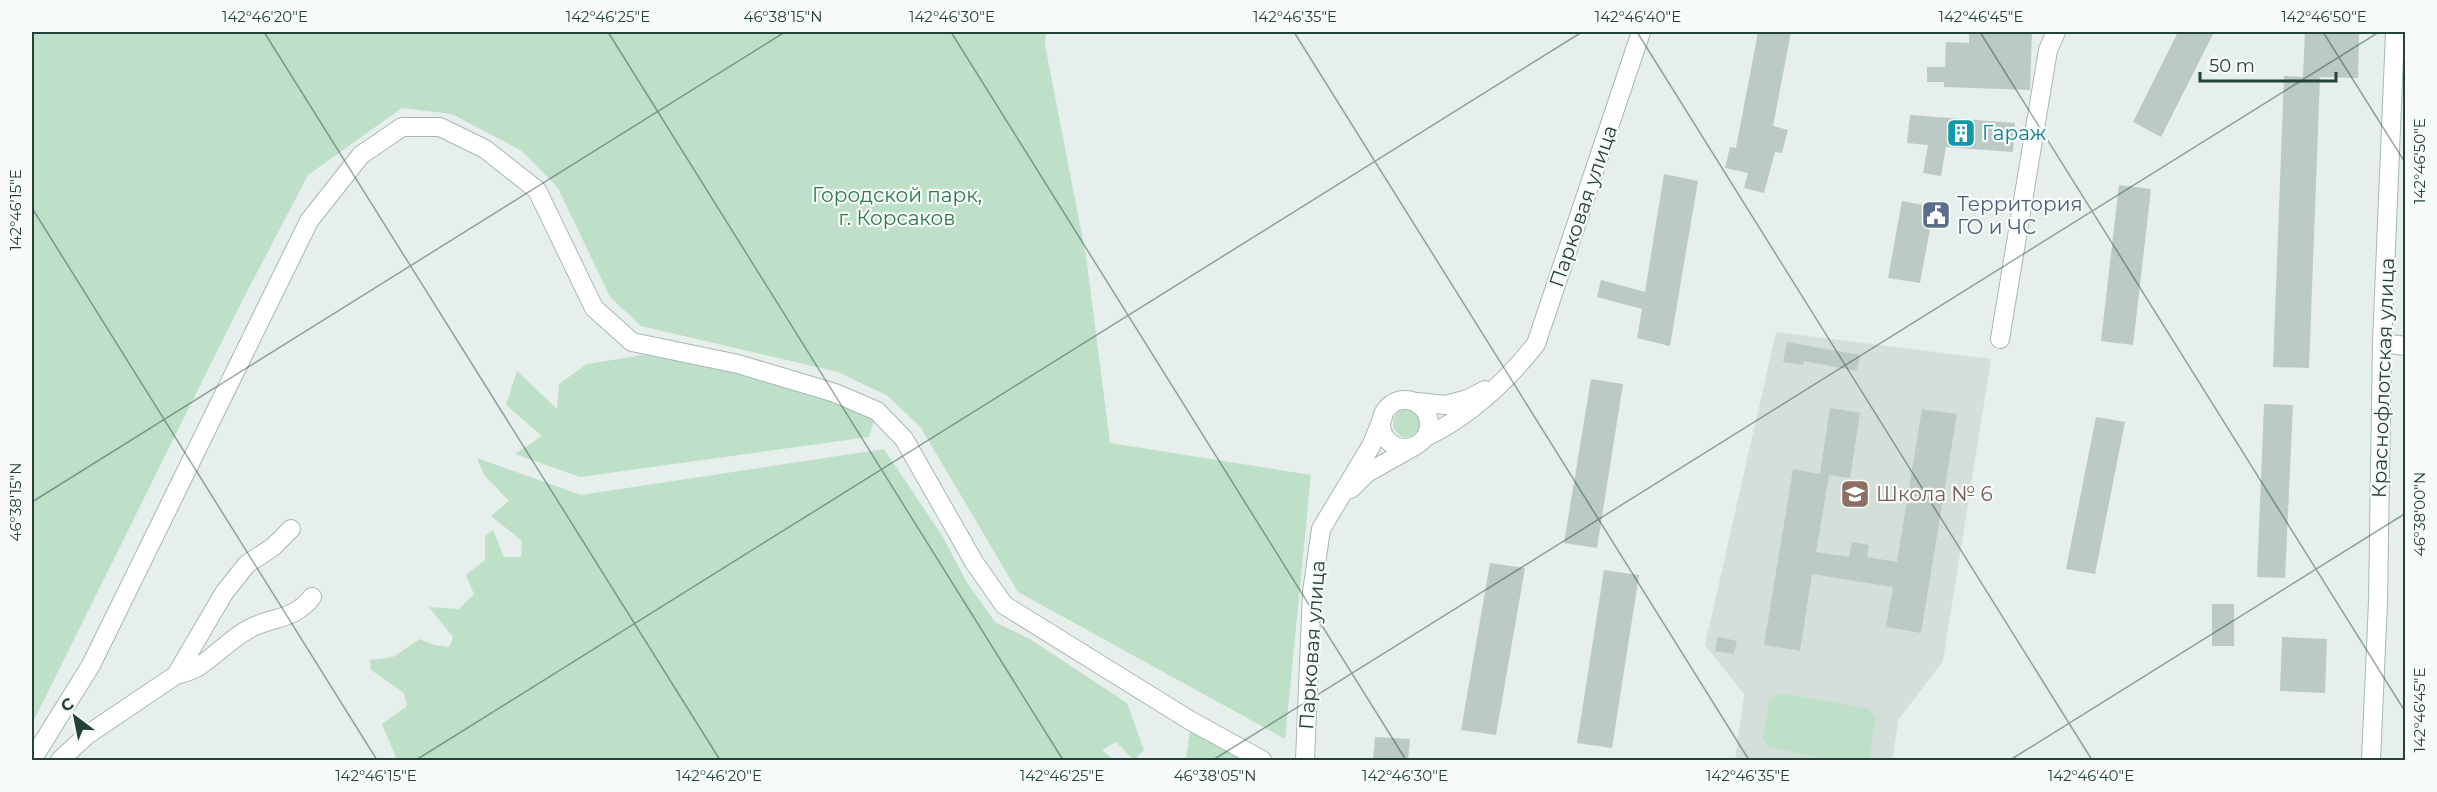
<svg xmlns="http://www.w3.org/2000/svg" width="2437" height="792" viewBox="0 0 2437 792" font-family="Montserrat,sans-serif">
<rect width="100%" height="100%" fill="#e6efeb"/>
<path fill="#d4dfda" d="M1776,332L1991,359L1943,661L1899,719L1892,760H1735L1744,694L1705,645Z"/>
<path fill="#bfe0c8" d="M32,32H1046L1045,45L1086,256L1110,443L1311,475L1285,739L1018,592L921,428L888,396L838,372L641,326L610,297L558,188L522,151L452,114L402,108L308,175L240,305L32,724Z
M676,350L877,411L869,437L580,477L515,454L542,436L506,405L517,371L557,409L559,384L587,364Z
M1393 423a14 14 0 1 1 28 0a14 14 0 1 1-28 0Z
M884,449L943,537L966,581L995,622L1030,639L1127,703L1144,750L1134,760L1116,742L1102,750L1114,760H397L382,724L407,706L404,693L371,670L370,660L393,657L420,639L434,645L450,647L453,637L429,607L459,609L474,594L466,575L485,560V536L493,530L504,557H521L522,541L491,516L509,501L484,475L477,458L581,495Z
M1780,693L1869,709L1876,718L1869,760H1831L1769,747L1763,738L1769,701Z
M1191,721L1262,760H1186Z"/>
<path fill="#bbcac4" d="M1758,32H1791L1773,126L1788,130L1782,153L1775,152L1764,193L1744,188L1748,173L1725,168L1730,147L1736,148Z
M1982,32H2032L2030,90L1944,87V82H1927V67H1945L1946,42L1969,43V33H1982Z
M2178,32H2214L2161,137L2133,122Z
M2305,32H2359L2358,78L2320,77L2309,368L2273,367L2284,76L2303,77Z
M1910,115L2015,123L2013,152L1946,147L1941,176L1923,173L1928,145L1907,143Z
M1664,174L1698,181L1670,346L1637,338L1642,309L1597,297L1601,280L1645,292Z
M2119,185L2151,189L2133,345L2101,341Z
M1902,201L1934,207L1920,283L1888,278Z
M1787,342L1860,355L1857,371L1804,361L1803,365L1783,362Z
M1591,379L1623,384L1597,548L1564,543Z
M2264,404L2293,405L2285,578L2257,577Z
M1830,408L1860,413L1850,478L1829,475L1816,552L1849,557L1852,542L1869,545L1867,557L1897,562L1922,409L1957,414L1921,633L1886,627L1893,587L1812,574L1800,651L1764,645L1793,469L1820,474Z
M2096,417L2125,422L2095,574L2066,569Z
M1490,563L1525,568L1496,735L1461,730Z
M1604,570L1639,575L1612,748L1577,743Z
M2212,604H2234V646H2212Z
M1718,637L1737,641L1734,654L1715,651Z
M2282,637L2327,639L2325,693L2280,691Z
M1375,737L1410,739L1408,760H1373Z"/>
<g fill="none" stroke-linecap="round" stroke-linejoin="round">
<g stroke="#a8b8b2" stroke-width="20">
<path id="minor" d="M2000,339L2048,50L2056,32
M176,675C183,673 192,671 198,667C218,654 234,635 255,626C279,616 294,619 312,597
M32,760L91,665L309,221L361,155L402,127H440L485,149L537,190L594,308L632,342L738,364L835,393L877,411L904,439L974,562L1004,605L1191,721L1262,760
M60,760L87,735L176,675L224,593L247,564L273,547L291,529"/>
</g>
<g stroke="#a8b8b2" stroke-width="20">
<path id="tertiary" d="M2382,343L2406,346
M1381 424a24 24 0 1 1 48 0a24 24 0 1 1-48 0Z
M1417,402L1446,405L1468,399L1485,390
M1426,437C1469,416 1506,382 1536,344L1641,32
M1351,489L1367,473L1415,446
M1305,760L1312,592L1321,529L1371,446L1383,417"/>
</g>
<g stroke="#a4bbb3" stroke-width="20">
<path id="secondary" d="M2371,760L2378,602L2382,343L2395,32"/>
</g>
<use href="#minor" stroke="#fff" stroke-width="18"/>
<use href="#tertiary" stroke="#fff" stroke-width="18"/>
<use href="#secondary" stroke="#fff" stroke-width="18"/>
</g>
<path fill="none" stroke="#24423a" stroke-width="1.5" stroke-opacity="0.45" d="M264,32L720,760M608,32L1063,760M951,32L1406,760M1294,32L1749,760M1637,32L2092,760M1980,32L2406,713M2323,32L2406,164M32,208L377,760M32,502L785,32M32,757L34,760M416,760L1582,32M1213,760L2379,32M2010,760L2406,513"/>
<defs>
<g id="building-square" transform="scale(1.5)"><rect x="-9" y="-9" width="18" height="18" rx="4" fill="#0f9aa8" stroke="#f7fbf9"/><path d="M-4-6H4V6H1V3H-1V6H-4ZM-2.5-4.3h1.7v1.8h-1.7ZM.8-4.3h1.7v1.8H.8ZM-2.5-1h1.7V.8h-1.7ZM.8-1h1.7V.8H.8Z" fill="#fff"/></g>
<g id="civic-square" transform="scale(1.5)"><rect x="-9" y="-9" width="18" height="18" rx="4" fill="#5c6f8a" stroke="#f7fbf9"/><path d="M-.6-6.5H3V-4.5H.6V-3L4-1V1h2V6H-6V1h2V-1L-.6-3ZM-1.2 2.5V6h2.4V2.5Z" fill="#fff"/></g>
<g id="school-square" transform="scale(1.5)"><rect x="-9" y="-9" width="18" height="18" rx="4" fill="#8d6e63" stroke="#f7fbf9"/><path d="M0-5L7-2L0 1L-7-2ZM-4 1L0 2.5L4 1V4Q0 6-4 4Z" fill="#fff"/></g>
</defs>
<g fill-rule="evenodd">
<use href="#building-square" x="1961" y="133"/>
<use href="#civic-square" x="1936" y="215"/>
<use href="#school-square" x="1855" y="494"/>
</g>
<g text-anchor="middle" stroke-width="4.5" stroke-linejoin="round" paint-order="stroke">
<g font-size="20" fill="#0d838f" stroke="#f7fbf9" text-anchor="start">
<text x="1982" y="140">Гараж</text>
</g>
<g font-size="20" fill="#2d7a4b" stroke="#f7fbf9">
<text x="897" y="202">Городской парк,<tspan x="897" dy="23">г. Корсаков</tspan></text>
</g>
<g font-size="20" fill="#4e5e75" stroke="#f7fbf9" text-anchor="start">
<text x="1957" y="211">Территория<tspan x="1957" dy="23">ГО и ЧС</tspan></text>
</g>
<g font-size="20" fill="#24423a" stroke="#f7fbf9">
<text transform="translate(1583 206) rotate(-71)" y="7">Парковая улица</text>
<text transform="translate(2383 378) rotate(-88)" y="7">Краснофлотская улица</text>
<text transform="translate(1312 645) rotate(-86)" y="7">Парковая улица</text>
</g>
<g font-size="20" fill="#785e54" stroke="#f7fbf9" text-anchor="start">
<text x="1876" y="501">Школа № 6</text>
</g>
</g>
<rect width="2437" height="792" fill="none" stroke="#f7fbf9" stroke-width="66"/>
<g transform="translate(75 717) rotate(328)" stroke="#f7fbf9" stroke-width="4.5" paint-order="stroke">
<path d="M0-4.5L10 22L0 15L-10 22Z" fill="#24423a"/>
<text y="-9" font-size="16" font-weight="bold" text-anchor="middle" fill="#24423a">С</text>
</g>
<path d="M2200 72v9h136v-9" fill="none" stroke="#24423a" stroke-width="3"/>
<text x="2209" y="72" font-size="18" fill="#24423a" stroke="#f7fbf9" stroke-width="4.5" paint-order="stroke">50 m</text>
<rect x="33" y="33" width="2371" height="726" fill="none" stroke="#24423a" stroke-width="2"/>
<g font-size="15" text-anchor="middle" fill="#24423a">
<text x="265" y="22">142°46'20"E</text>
<text x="608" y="22">142°46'25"E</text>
<text x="783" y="22">46°38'15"N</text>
<text x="952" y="22">142°46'30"E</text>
<text x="1295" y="22">142°46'35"E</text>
<text x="1638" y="22">142°46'40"E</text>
<text x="1981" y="22">142°46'45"E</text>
<text x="2324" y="22">142°46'50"E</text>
<text transform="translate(2420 161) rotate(-90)" y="5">142°46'50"E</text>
<text transform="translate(16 210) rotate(-90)" y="5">142°46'15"E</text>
<text transform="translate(16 502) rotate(-90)" y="5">46°38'15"N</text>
<text transform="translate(2420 514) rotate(-90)" y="5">46°38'00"N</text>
<text transform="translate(2420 710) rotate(-90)" y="5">142°46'45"E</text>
<text x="376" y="781">142°46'15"E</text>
<text x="719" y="781">142°46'20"E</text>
<text x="1062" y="781">142°46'25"E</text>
<text x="1215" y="781">46°38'05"N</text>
<text x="1405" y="781">142°46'30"E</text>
<text x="1748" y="781">142°46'35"E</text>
<text x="2091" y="781">142°46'40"E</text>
</g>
</svg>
